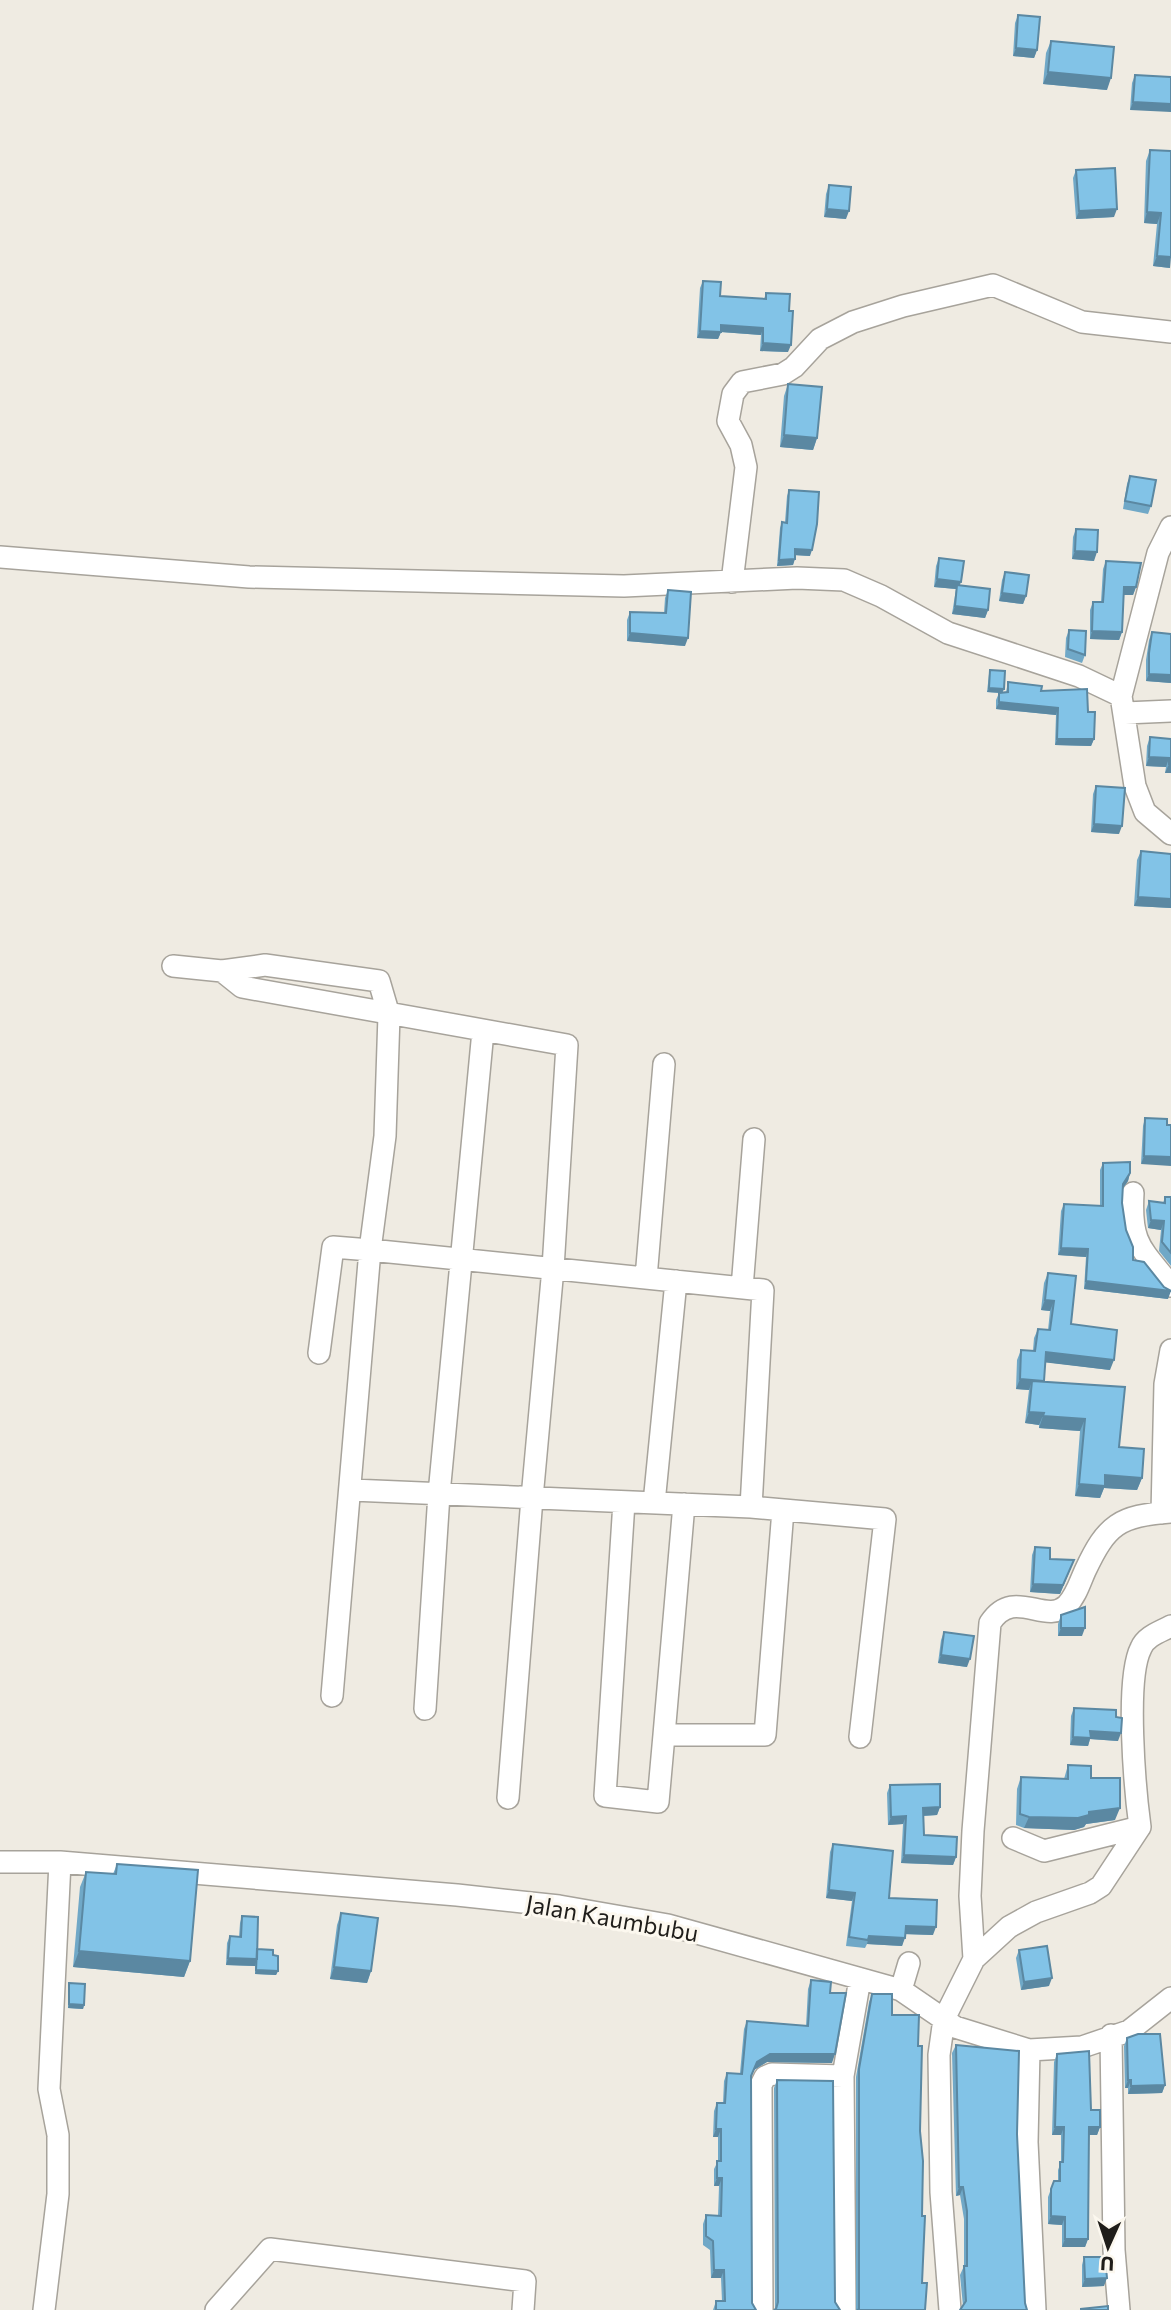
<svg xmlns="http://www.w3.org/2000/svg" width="1171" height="2310" viewBox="0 0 1171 2310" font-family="Commissioner,sans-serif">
<rect width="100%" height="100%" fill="#efebe2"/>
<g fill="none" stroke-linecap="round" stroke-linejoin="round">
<g stroke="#a7a39b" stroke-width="24">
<path id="minor" d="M1171,527L1158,553L1121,696L1135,786L1145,812L1171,834
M0,557L249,577L624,586L797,578L844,580L881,596L948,633L1079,676L1121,696
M732,582L746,467L741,445L728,421L733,394L742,382L783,374L794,367L820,339L853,322L903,306L993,285L1082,322L1171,332
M1125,713L1171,711
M173,966L222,971L265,965L379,981L389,1015L385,1136L370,1250L333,1247L319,1353
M222,971L242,987L567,1045L553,1268L532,1498
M1133,1193C1130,1244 1141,1248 1171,1286
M646,1278L664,1064
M742,1288L754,1139
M352,1490L751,1507
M624,1502L605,1796L658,1802L664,1735
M654,1503L676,1281
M684,1504L664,1735H765L783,1510
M1162,1513L1165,1384L1171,1350
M332,1696L370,1250L763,1290L751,1507L885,1519L860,1737
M425,1709L439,1494L483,1031
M508,1798L532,1498L520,1497
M1013,1838L1044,1851L1140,1827
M0,1862H60L457,1895L559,1906L668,1925L901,1990L955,2027L1029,2050L1082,2047L1129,2031L1171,1998
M974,1959L970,1896L973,1831L990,1623C1014,1586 1045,1626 1067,1605C1076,1596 1080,1582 1085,1571C1107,1524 1119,1516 1171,1512
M901,1990L909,1963
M1111,2035L1114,2250L1119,2310
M1029,2050L1027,2142L1035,2310
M44,2310L58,2194V2135L49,2089L60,1862
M216,2310L270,2249L525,2281L523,2310
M762,2310L761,2085L765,2077L772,2074L843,2076
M845,2310L843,2076L860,1979
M950,2310L941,2192L939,2055L944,2019L974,1959L1009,1927L1036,1912L1090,1893L1101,1886L1140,1827C1135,1790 1125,1679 1141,1648C1146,1636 1160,1632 1171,1626"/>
</g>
<use href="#minor" stroke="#fff" stroke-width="21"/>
</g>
<path fill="#70a8c7" d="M1018,15L1037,50L1034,58L1013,56L1015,23Z
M1051,41L1107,90L1043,84L1046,53Z
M1135,75L1171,77L1130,110L1132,83Z
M1150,150L1170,268L1153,266L1157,224L1144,223L1146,161Z
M1076,170L1114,217L1076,219L1073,178Z
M829,185L846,219L824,217L826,194Z
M703,281L720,296L764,299L766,293L788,352L760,351L761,335L721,332L718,339L697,338L700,288Z
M788,384L817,438L813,450L780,447L784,396Z
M1130,476L1151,506L1148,514L1123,509L1127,484Z
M789,490L810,556L795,555L793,565L777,566L780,528L782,522H785L787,496Z
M1076,529L1094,561L1072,559L1073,537Z
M939,558L960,586L988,610L985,618L952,614L956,589L934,587L936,566Z
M1106,561L1136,587L1133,595H1124L1122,632L1119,640L1090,639V610L1093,602H1101L1103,569Z
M1005,572L1026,596L1023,604L999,601L1002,580Z
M668,590L685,646L627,641V620L630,612L664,613L665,598Z
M1069,630L1085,655L1082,663L1065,657L1066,638Z
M1152,632L1171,634V683L1146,681V660L1149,640Z
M990,670L1004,689L1002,693L1006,692L1008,682L1041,691L1088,712L1094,739L1091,746L1055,745L1056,715L996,709V700L999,693L987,692L989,674Z
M1150,737L1171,739V773H1165L1166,767L1146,766L1147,746Z
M1096,786L1119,834L1091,832L1093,794Z
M1141,851L1171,854V908L1134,906L1137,860Z
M1145,1118L1167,1125L1141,1164L1143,1126Z
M1103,1163L1130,1173L1128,1181L1123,1188L1122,1203L1126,1230L1133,1260L1168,1299L1084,1289L1086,1257L1058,1255L1061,1211L1064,1204L1100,1206V1170Z
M1165,1197H1171V1266L1159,1251L1161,1230L1148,1228L1146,1210L1149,1201L1163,1203Z
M1048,1273L1071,1324L1110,1370L1045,1362L1044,1382L1119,1447L1142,1478L1137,1490L1104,1488L1100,1498L1075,1496L1080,1431L1039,1428V1425L1025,1423L1029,1390L1016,1389L1017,1360L1021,1350H1033L1034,1338L1038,1329L1048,1330L1050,1311L1041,1310L1044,1283Z
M1035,1547L1050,1559L1071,1568L1060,1594L1030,1592L1032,1555Z
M1061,1615L1082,1636H1058V1624Z
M944,1632L967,1667L938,1663L941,1640Z
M1074,1708L1116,1717L1118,1741L1090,1739L1088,1746L1070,1745L1071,1716Z
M1068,1765L1091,1778L1115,1820L1086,1824L1084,1827L1074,1830L1024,1828L1016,1825L1017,1789L1021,1777L1064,1779Z
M890,1785L940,1807L937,1815L923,1816L924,1835L956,1857L953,1865L901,1863L903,1824L888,1825L887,1793Z
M833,1844L889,1898L933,1935L905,1934L902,1946L867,1944L865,1948L846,1946L852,1901L826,1898L830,1852Z
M117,1864L190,1961L184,1977L73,1967L80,1887L86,1872L113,1874Z
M341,1913L371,1971L367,1983L330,1979L337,1925Z
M242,1916L257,1950L273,1955L278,1971L276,1975L255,1974V1965V1966L226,1965L227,1943L230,1936L239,1937L240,1923Z
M1019,1950L1049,1986L1021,1990L1016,1958Z
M811,1980L830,1993L832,2063L767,2062L754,2070L751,2077L752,2303L756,2310H713L716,2301H722L721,2278H711L710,2250L703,2245V2224L706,2215L718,2216L719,2186H714V2169L718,2161V2137H713L714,2111L717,2103H723L724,2081L727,2073H740L744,2029L747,2021L806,2026L808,1989Z
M69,1983L84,2005L83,2009L68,2008V1987Z
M872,1994L892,2015L918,2046L922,2216V2283L856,2310V2077L869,2002Z
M1127,2038L1165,2085L1162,2093L1128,2094V2088H1125L1124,2046Z
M956,2045L1017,2134L1025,2303L963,2306L960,2275L964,2266V2219L960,2195L956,2196L952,2053Z
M1057,2054L1091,2110L1100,2127L1097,2135H1089L1088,2239L1085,2247H1062V2225L1048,2224V2197L1054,2181H1058V2170L1061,2162V2135H1052L1054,2062Z
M777,2080L835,2302L775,2309L774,2088Z
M1084,2257L1104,2286L1082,2287V2265Z"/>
<path fill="#5b88a2" d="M1016,48L1037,50L1034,58L1013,56Z
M1048,72L1111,78L1107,90L1043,84Z
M1133,102L1171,104V112L1130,110Z
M827,209L849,211L846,219L824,217Z
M1117,209L1114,217L1076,219L1079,211Z
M1147,212L1161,213L1157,224L1144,223Z
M1157,256L1171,257L1170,268L1153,266Z
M721,325L763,328L761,335L721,332L718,339L697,338L700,331Z
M763,343L791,345L788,352L760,351Z
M784,435L817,438L813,450L780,447Z
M795,549L812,550L810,556L793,555Z
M1075,551L1097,552L1094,561L1072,559Z
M795,559L793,565L777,566L779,560Z
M937,579L961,582L958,590L957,585L956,589L934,587Z
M1124,587H1136L1133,595H1121Z
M1002,593L1026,596L1023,604L999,601Z
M955,606L988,610L985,618L952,614Z
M1092,631L1122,632L1119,640L1090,639Z
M630,633L688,638L685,646L627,641Z
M1149,674L1171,675V683L1146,681Z
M989,688L1004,689L1002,693L987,692Z
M999,702L1058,708L1056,715L996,709Z
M1057,739H1094L1091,746L1055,745Z
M1149,757L1169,758L1166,767L1146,766Z
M1169,764H1171V773H1165Z
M1094,824L1122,826L1119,834L1091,832Z
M1138,897L1171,899V908L1134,906Z
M1144,1156L1171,1157V1166L1141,1164Z
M1130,1173L1128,1181L1120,1192L1123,1184Z
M1151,1220L1164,1221L1161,1230L1148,1228Z
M1061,1248L1088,1249L1086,1257L1058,1255Z
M1086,1281L1171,1291L1168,1299L1084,1289Z
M1045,1300L1054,1301L1050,1311L1041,1310Z
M1046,1352L1114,1360L1110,1370L1042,1362Z
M1020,1379L1044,1381H1032L1029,1390L1016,1389Z
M1029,1412L1044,1413L1039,1425L1025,1423Z
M1043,1416L1085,1419L1080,1431L1039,1428Z
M1105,1475L1142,1478L1137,1490L1104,1488L1100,1498L1075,1496L1079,1484Z
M1074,1560L1060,1594L1030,1592L1033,1584Z
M1061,1628H1085L1082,1636H1058Z
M941,1655L970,1659L967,1667L938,1663Z
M1090,1731L1121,1733L1118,1741L1090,1739L1088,1746L1070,1745L1073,1737Z
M940,1807L937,1815L920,1816L923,1808Z
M1120,1808L1115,1820L1086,1824L1084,1827L1074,1830L1024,1828L1029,1817L1089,1812Z
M906,1816L903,1824L888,1825L891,1817Z
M904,1855L956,1857L953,1865L901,1863Z
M829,1890L855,1893L852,1901L826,1898Z
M906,1926L936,1927L933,1935L903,1934Z
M869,1936L905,1938L902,1946L867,1944Z
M79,1951L190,1961L184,1977L73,1967Z
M228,1958L257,1959L255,1966L226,1965Z
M334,1967L371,1971L367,1983L330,1979Z
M256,1970L278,1971L276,1975L255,1974Z
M1052,1978L1049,1986L1021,1990L1024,1982Z
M69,2004L84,2005L83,2009L68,2008Z
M770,2054H835L832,2063L767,2062L754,2070L757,2062Z
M1128,2080H1131L1128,2088H1125Z
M1165,2085L1162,2093L1128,2094L1131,2086Z
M1055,2127H1064L1061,2135H1052Z
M1089,2127H1100L1097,2135H1086Z
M716,2129H721L718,2137H713Z
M717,2178H722L719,2186H714Z
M959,2187H963L960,2195L956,2196Z
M1051,2216L1065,2217L1062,2225L1048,2224Z
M1065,2239H1088L1085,2247H1062Z
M714,2270H724L721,2278H711Z
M1107,2278L1104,2286L1082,2287L1085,2279Z"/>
<path fill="#82c3e7" stroke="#5b88a2" stroke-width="2" d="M1018,15L1040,17L1037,50L1016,48Z
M1051,41L1114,47L1111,78L1048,72Z
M1135,75L1171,77V104L1133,102Z
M1150,150L1171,151V257L1157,256L1161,213L1147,212Z
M1115,168L1117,209L1079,211L1076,170Z
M829,185L851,187L849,211L827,209Z
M703,281L721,282L720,296L766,299V293L790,294L789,311H793L791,345L763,343V328L721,325V332L700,331Z
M788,384L822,387L817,438L784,435Z
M1130,476L1156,480L1151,506L1125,501Z
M789,490L819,492L817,524L812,550L795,549V559L779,560L782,522L787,523Z
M1076,529L1098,530L1097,552L1075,551Z
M939,558L964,561L961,582L937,579Z
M1106,561L1141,563L1136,587H1124L1122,632L1092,631L1093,602H1103Z
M1005,572L1029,575L1026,596L1002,593Z
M957,585L990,589L988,610L955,606Z
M668,590L691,592L688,638L630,633V612L666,613Z
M1069,630L1086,631L1085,655L1068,649Z
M1152,632L1171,634V675L1149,674V653Z
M990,670L1005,671L1004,689L989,688Z
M1008,682L1042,686L1041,691L1087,689L1088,712H1095L1094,739H1057L1058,708L999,702V693L1008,692Z
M1150,737L1171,739V764H1169V758L1149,757Z
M1096,786L1125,788L1122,826L1094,824Z
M1141,851L1171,854V899L1138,897Z
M1145,1118L1167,1119V1125H1171V1157L1144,1156Z
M1130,1162V1173L1123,1184L1122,1203L1126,1230L1133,1247V1260L1144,1262L1164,1287L1171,1291L1086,1281L1088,1249L1061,1248L1064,1204L1103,1206V1163Z
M1165,1197H1171V1253L1162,1242L1164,1221L1151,1220L1149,1201L1165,1203Z
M1048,1273L1076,1276L1071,1324L1117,1330L1114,1360L1046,1352L1044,1381L1020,1379L1021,1350L1035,1351L1038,1329L1050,1330L1054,1301L1045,1300Z
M1032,1381L1125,1387L1119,1447L1144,1449L1142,1478L1105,1475V1486L1079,1484L1085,1419L1043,1416L1044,1413L1029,1412Z
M1035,1547L1050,1548V1559L1074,1560L1063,1585L1033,1584Z
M1085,1607V1628H1061V1615Z
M944,1632L974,1636L970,1659L941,1655Z
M1074,1708L1116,1710V1717L1122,1718L1121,1733L1090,1731L1091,1738L1073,1737Z
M1068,1765L1091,1766V1778H1120V1808L1089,1812V1815L1078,1818L1029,1817L1020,1814L1021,1777L1068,1779Z
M940,1784V1807L923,1808L924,1835L957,1837L956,1857L904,1855L906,1816L891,1817L890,1785Z
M833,1844L893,1851L889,1898L937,1900L936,1927L906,1926L905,1938L869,1936L868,1940L849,1937L855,1893L829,1890Z
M117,1864L198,1870L190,1961L79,1951L86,1872L116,1874Z
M341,1913L378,1918L371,1971L334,1967Z
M242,1916L258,1917L257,1959L228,1958L230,1936L241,1937Z
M1047,1946L1052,1978L1024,1982L1019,1950Z
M257,1949L273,1950V1955L278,1956V1971L256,1970Z
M811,1980L831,1982L830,1993H846L835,2054H770L757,2062L751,2076L752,2303L756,2310H716V2301H725L724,2270H714L713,2241L706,2236V2215L721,2216L722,2178H717V2161H721V2129H716L717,2103H725L727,2073L742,2074L747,2021L808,2026Z
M69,1983L85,1984L84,2005L69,2004Z
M872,1994H892V2015H919L918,2046H922L920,2131L923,2161L922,2216H925L922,2283H927L925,2310H857L859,2309V2069Z
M1138,2034H1160L1165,2085L1131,2086V2080H1128L1127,2038Z
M956,2045L1019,2051L1017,2134L1025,2303L1027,2310H960L966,2301L964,2266H967V2211L963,2187H959Z
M1089,2051L1091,2110H1100V2127H1089L1088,2239H1065V2217L1051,2216V2189L1054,2181H1060V2162H1063L1064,2127H1055L1057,2054Z
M777,2080L833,2081L835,2302L840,2310H774L776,2309L778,2302Z
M1084,2257H1105L1107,2278L1085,2279Z
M1108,2306V2310H1081V2309Z"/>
<g text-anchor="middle" stroke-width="6" stroke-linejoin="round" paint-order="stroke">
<g font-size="24" fill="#1f1d1a" stroke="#fcf8ef">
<text transform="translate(612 1919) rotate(10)" y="8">Jalan Kaumbubu</text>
</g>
</g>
<g transform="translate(1108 2247) rotate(183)" stroke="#fcf8ef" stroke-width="5" paint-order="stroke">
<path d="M0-5L12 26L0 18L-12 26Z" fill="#1f1d1a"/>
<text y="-10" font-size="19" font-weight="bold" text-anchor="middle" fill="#1f1d1a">U</text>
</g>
</svg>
